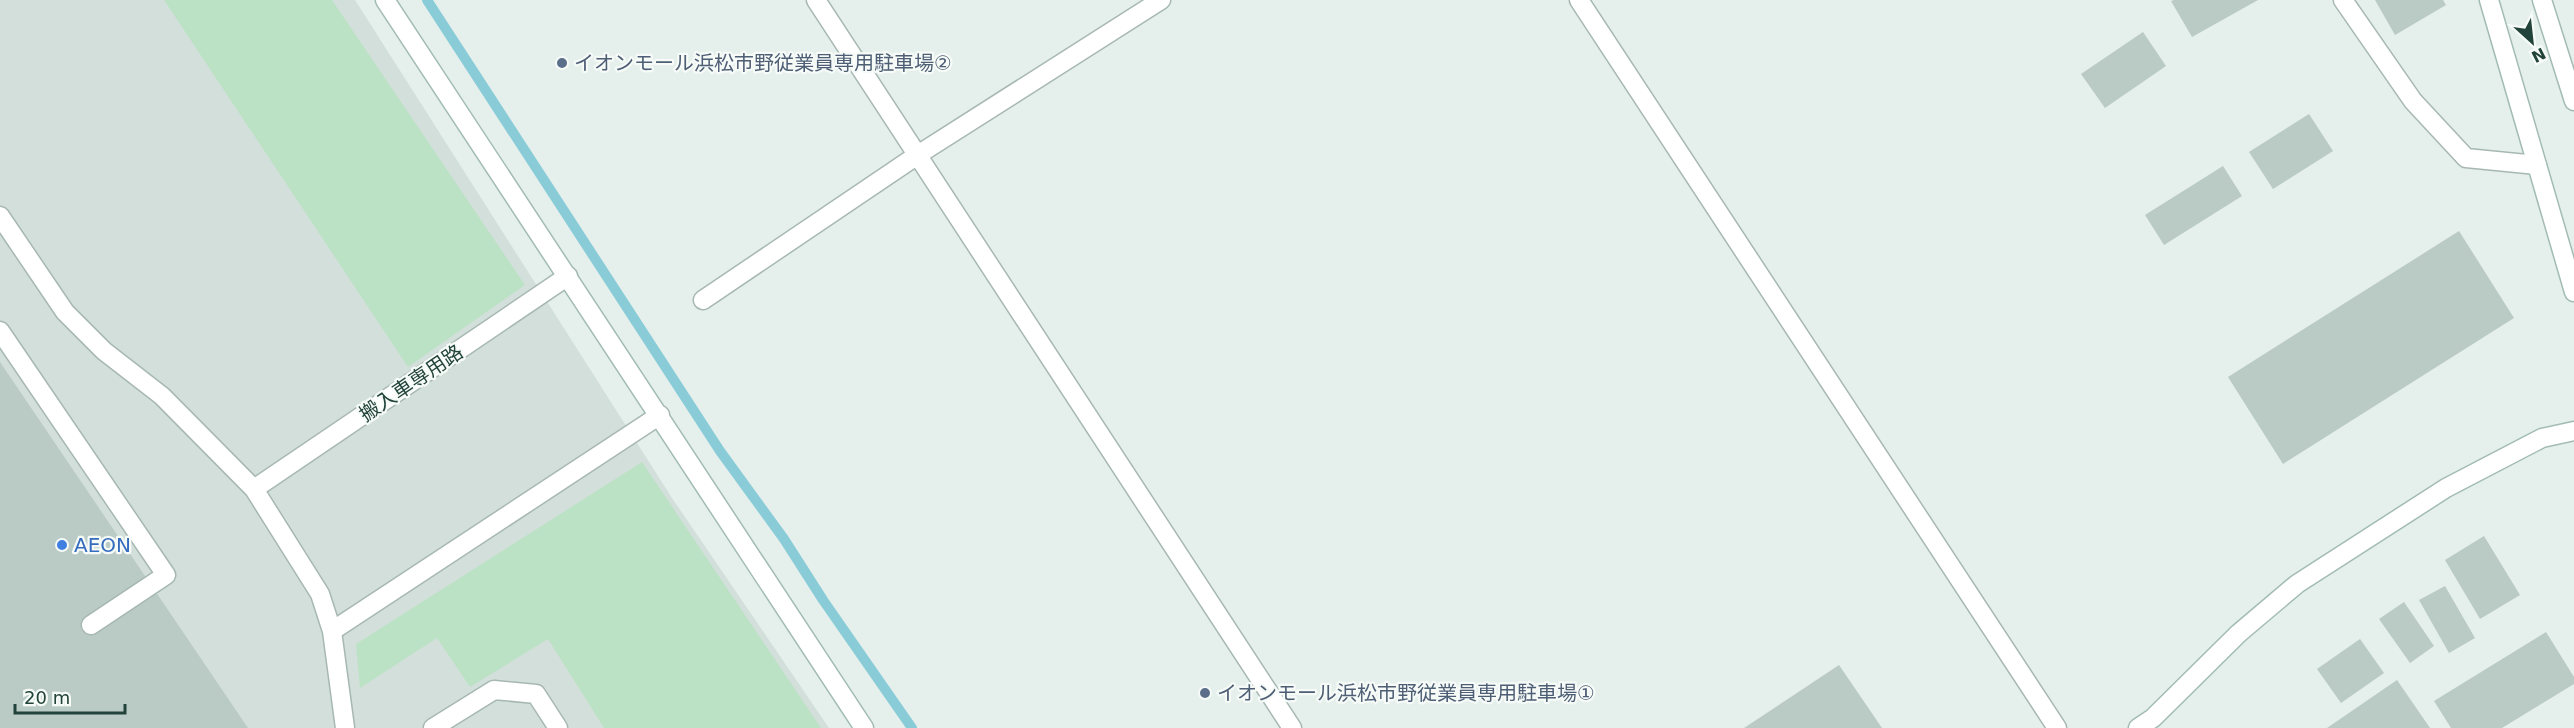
<svg xmlns="http://www.w3.org/2000/svg" width="2574" height="728" viewBox="0 0 2574 728" font-family="'DejaVu Sans','Noto Sans JP',sans-serif">
<rect width="100%" height="100%" fill="#e5efeb"/>
<path fill="#d3dfda" d="M0,0H355L672,498L829,728H0Z"/>
<path fill="#bce2c6" d="M164,0H332L525,285L408,367Z
M642,462L821,728H604L548,639L470,687L437,638L360,688L356,644Z"/>
<g fill="none" stroke-linecap="round" stroke-linejoin="round">
<path stroke="#89ccd8" stroke-width="10" d="M427,0L720,451L784,539L823,600L912,728"/>
</g>
<path fill="#bacac4" d="M2174,0H2258L2192,37L2171,1Z
M2375,0H2443L2446,5L2395,35Z
M2143,32L2166,66L2105,108L2081,74Z
M2309,114L2333,151L2273,189L2249,152Z
M2223,166L2242,196L2164,245L2145,215Z
M2459,231L2514,318L2283,464L2228,377Z
M0,362L248,728H0Z
M2484,536L2520,595L2480,619L2445,560Z
M2445,586L2475,638L2449,653L2419,600Z
M2404,602L2434,646L2410,663L2379,619Z
M2546,632L2574,677V684L2502,728H2451L2434,701Z
M2360,639L2384,673L2341,703L2317,669Z
M1839,665L1882,728H1744Z
M2397,680L2430,728H2327Z"/>
<g fill="none" stroke-linecap="round" stroke-linejoin="round">
<g stroke="#a7b8b2" stroke-width="21">
<path id="lane" d="M0,216L65,312L104,351L162,396L254,489L320,594L332,631L345,728
M0,331L166,575L91,625
M254,489L568,276
M332,631L660,415
M433,728L494,690L536,694L558,728"/>
</g>
<g stroke="#a7b8b2" stroke-width="21">
<path id="street" d="M816,0L1292,728
M1579,0L2057,728
M2343,0L2413,101L2466,158L2537,165
M703,300L916,156L1161,0"/>
</g>
<g stroke="#a2bcb3" stroke-width="21">
<path id="secondary" d="M385,0L864,728
M2489,0L2574,292
M2542,0L2574,101
M2138,728L2153,718L2239,633L2297,584L2446,488L2542,438L2574,431"/>
</g>
<use href="#lane" stroke="#fff" stroke-width="18"/>
<use href="#street" stroke="#fff" stroke-width="18"/>
<use href="#secondary" stroke="#fff" stroke-width="18"/>
</g>
<g fill="#5c6f8a" stroke="#f6fbf8" stroke-width="2">
<circle cx="562" cy="63" r="6"/>
<circle cx="1205" cy="693" r="6"/>
</g>
<circle fill="#3f7fe0" stroke="#f6fbf8" stroke-width="2" cx="62" cy="545" r="6"/>
<g text-anchor="middle" stroke-width="4.5" stroke-linejoin="round" paint-order="stroke">
<g font-size="20" fill="#4e5e75" stroke="#f6fbf8" text-anchor="start">
<text x="574" y="70">イオンモール浜松市野従業員専用駐車場②</text>
<text x="1217" y="700">イオンモール浜松市野従業員専用駐車場①</text>
</g>
<g font-size="20" fill="#22433a" stroke="#f6fbf8">
<text transform="translate(411 383) rotate(-34)" y="7">搬入車専用路</text>
</g>
<g font-size="20" fill="#366cbe" stroke="#f6fbf8" text-anchor="start">
<text x="74" y="552">AEON</text>
</g>
</g>
<g transform="translate(2532 42) rotate(153)" stroke="#f6fbf8" stroke-width="4.5" paint-order="stroke">
<path d="M0-4.5L10 22L0 15L-10 22Z" fill="#22433a"/>
<text y="-9" font-size="16" font-weight="bold" text-anchor="middle" fill="#22433a">N</text>
</g>
<path d="M15 704v9h110v-9" fill="none" stroke="#22433a" stroke-width="3"/>
<text x="24" y="704" font-size="18" fill="#22433a" stroke="#f6fbf8" stroke-width="4.5" paint-order="stroke">20 m</text>
</svg>
